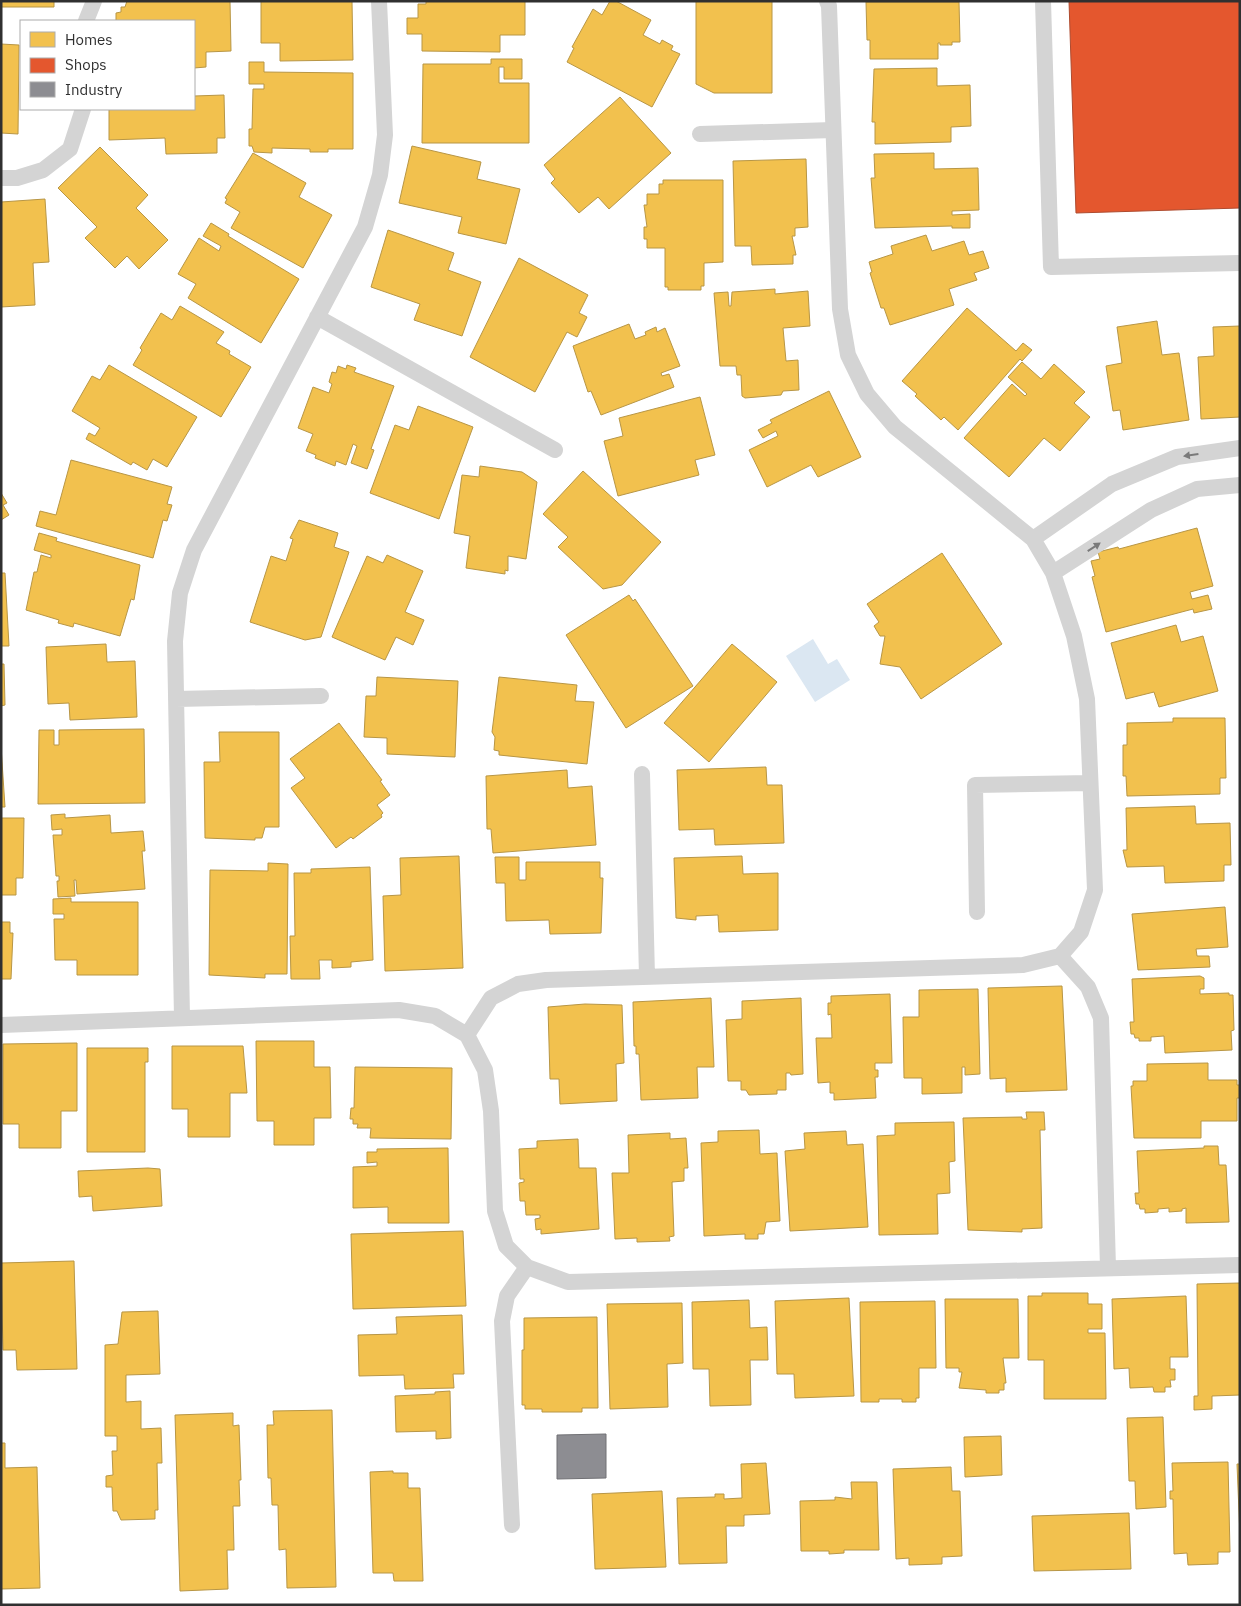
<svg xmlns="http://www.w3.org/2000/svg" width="1241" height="1606" viewBox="0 0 1241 1606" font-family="'IBM Plex Sans',sans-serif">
<rect width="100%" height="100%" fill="#fff"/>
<path fill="#dbe7f2" d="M813,639L828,664L837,659L850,680L815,702L786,656Z"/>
<path fill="#f2c14e" stroke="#b89645" d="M1,1H54V7H1Z
M127,1H230L231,51L206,52V67L194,68V21H116V13L121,12V7H125Z
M261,1H352L353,60L280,61V43H261Z
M426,1H525V35H500V52L422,51V34H407V18H418V4H426Z
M610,1H616L651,20L643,35L660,44L662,40L673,46L671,50L680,54L652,107L567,62L574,48L572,47L593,9L602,15Z
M696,1H772V93H714L696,84Z
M866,2H959L960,42H952V45H940V43H938V59H870V40H867Z
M1,44L19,45L18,134L1,133Z
M491,59H522V79H504V67H499V83H529V143H422L423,64H491Z
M249,62H264V72L353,73V149H328V152H310V149L272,148V153L254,152L252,146H249V129H252L253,89H264V84H249Z
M937,68V86L970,85L971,126L951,127V142L875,144V122H872L874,69Z
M224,95L225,138H217V153L166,154L165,138L109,140V109H194V96Z
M620,97L671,153L609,209L598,197L579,213L551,183L555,179L544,165Z
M412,146L481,162L477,179L520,189L506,244L458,233L462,217L399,203Z
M100,147L148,195L136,208L168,240L139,269L127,256L115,268L85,238L97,227L58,188Z
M253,153L306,183L299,197L332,215L303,268L231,228L240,212L225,203L227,199L225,198Z
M934,153V169L978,168L979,210L952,211V215L970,214V228H952V226L875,228L871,178H875L874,154Z
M806,159L808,227L795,228V236H792L796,255H793V264L752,265L751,246H735L733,161Z
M663,180H723V262L704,263V286H701V290H668V287H665V248H647V239H644V227H647L644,205H647V194H659V184H663Z
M45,199L49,262L33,263L35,305L1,307V202Z
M211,223L229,234L228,236L299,279L261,343L188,298L196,284L178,274L199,238L219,251L221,246L203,236Z
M388,230L454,253L448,270L481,282L462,336L414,320L420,304L371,287Z
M926,235L932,251L964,241L969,255L983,251L989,268L974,273L977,280L949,289L954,305L890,325L884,308H881L870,273L872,272L869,262L893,254L891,246Z
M519,258L588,295L579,313L587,317L577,337L567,332L535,392L470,357Z
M775,289V294L808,291L810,326L783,328L786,361L798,360L799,390L783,391L781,395L745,398L742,396L741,375H737L736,366H720L714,293L728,292L729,306H731L732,292Z
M180,306L224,332L216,343L230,351L229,354L251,367L221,417L133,365L142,350L140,348L161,313L172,320Z
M967,308L1016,351L1023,343L1032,350L1022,361L1020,359L958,430L944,417L941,420L915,396L917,394L902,381Z
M1157,321L1162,355L1179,353L1189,420L1123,430L1120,410L1113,411L1106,366L1122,363L1117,327Z
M629,324L635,339L646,335L645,332L656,327L657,332L665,328L680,366L661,373L662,376L669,374L674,387L601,415L591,391L588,392L573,346Z
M1240,326V417L1201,419L1198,357L1214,356L1213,327Z
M1022,362L1041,379L1054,364L1085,392L1074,403L1090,417L1060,451L1044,438L1009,477L964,438L1012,384L1025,396L1027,394L1008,377Z
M109,365L197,417L167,467L153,459L147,470L133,462L131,465L86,439L89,433L95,436L100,428L72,411L92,376L100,380Z
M347,365L356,368L354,372L394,386L371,449L374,450L367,469L351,463L357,446L353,444L346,465L336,461L335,466L315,458L316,455L306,451L313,434L298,428L313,387L329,393L332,384L329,382L332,372L336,373L338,366L346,369Z
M829,391L861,457L818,477L811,465L767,487L749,450L778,436L776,431L763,438L758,430L772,423L770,420Z
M700,397L715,455L695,460L699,475L618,496L604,441L623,436L619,418Z
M418,406L473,427L439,519L370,493L395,425L409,430Z
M71,460L172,487L167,504L172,505L167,521L163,520L153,558L36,526L40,511L56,515Z
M480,466L522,472L537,482L526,559L508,556V571L505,570V574L466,568L470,536L454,533L462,475L479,477Z
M583,471L661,542L622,585L603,589L558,547L568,537L543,514Z
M1,493L7,503L3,505L9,515L1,520Z
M299,520L338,533L334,547L349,552L321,637L305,640L250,622L271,556L286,561L293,539L290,538Z
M1197,528L1213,586L1190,592L1192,599L1208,595L1212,609L1194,613L1193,609L1106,632L1092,577L1095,576L1091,561L1100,559L1098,552L1118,547L1119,549Z
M39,533L57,538L56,541L140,565L134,600L131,599L120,636L74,623L73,627L58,623L59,620L26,610L34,572H37L41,555L51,558V555L34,550Z
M942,553L1002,644L921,699L900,667L880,664L885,636H880L874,626L879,622L867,604Z
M387,555L423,571L405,612L424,620L413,645L396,637L385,660L332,637L367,556L383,563Z
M1,573H5L9,646H1Z
M629,595L633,601L635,599L693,686L626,728L566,635Z
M1176,625L1181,642L1203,636L1218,691L1159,707L1154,692L1126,699L1111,643Z
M106,644L107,662L135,661L137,717L70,720L69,703L48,704L46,647Z
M732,644L777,682L709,762L664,723Z
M1,664H4L5,705L1,706Z
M377,677L458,681L455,757L387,754V738L364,737L366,696H376Z
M499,677L577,685L575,701L594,702L587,764L499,755V751L494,750L495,737L492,732Z
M1173,718H1225L1226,778H1220V794L1127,796L1126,776H1123V745H1127V723L1173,722Z
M339,723L382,780L380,781L390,795L377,805L383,813L381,815L382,817L353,839L351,837L336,848L291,788L305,778L290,759Z
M144,729L145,803L38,804L39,730H54V745H59V730Z
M219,732H279V827H265L262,838H255V840L205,838L204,762H220Z
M1,746L5,807H1Z
M766,767L767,785H782L784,843L715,845L714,829L679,830L677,770Z
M567,770L568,788L592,786L596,845L493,853L491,829H487L486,776Z
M1195,806L1196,824L1230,823L1231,865H1224V881L1165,883L1164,866L1127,867L1123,850H1127L1126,808Z
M65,814V818L110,815L111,833L143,831L145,851H142L145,889L77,894L76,880H74L75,896L58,897L57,881H59V876H56L53,835H62V829L52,830L51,815Z
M1,818H24L23,878H16V895H1Z
M459,856L463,968L385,971L383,896L401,895L400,858Z
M742,856L743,874L778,873V930L719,932L718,915L696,916V920L676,918L674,858Z
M495,857H519V880H526V862H600V878H603L601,933L550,934L549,920L506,921L505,883H496Z
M268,863L288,864L287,974H265V978L209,975L210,870L268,871Z
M370,867L373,960L351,962V967L332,968V960H319L320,979H291L290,936H295L294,873H311V869Z
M71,898V902H138V975H77V960H55L54,919H64V914H53V899Z
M1225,907L1228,947L1196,949L1197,956H1209L1210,967L1138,970L1132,914Z
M1,922H10V933H13L11,979H1Z
M1200,976L1204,978V989H1200V994L1229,993V995H1233L1234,1030L1231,1031L1232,1050L1165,1053L1164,1036L1151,1037V1041H1139V1038H1135L1134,1034H1131L1130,1022H1134L1132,979Z
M1062,986L1067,1090L1006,1092V1078L990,1079L988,988Z
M978,989L980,1074L965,1075V1067H962V1093L922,1094V1078H904L903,1017H919V990Z
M890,994L892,1063H875V1070H878V1077H875L876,1098L834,1100V1093H830V1082L818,1083L816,1038H832L831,1014L828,1015V1003H831V996Z
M711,998L714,1067H697L698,1098L641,1100L639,1054H636V1046H634L633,1002Z
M801,998L803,1074L791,1075L790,1073H786V1090H777V1094L749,1095L746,1090H741V1081H728L726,1020L742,1019V1001Z
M585,1004L622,1005L624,1063L616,1064L617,1101L560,1104L559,1079H550L548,1007Z
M256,1041H314V1067H330L331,1118H314V1145H274V1121H257Z
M77,1043V1111H61V1148H19V1124H3V1044Z
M172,1046H243L247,1093H230V1137H188V1109H172Z
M87,1048H148V1062H145V1152H87Z
M1208,1063V1080H1237V1085H1240V1098H1237V1121H1201V1138H1134L1131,1086H1133V1081H1147V1064Z
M355,1067L452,1068L451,1139L370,1138L371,1128H357L358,1124H353V1119H350L351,1108H354Z
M1026,1112H1044L1045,1130H1040L1042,1228L1022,1229V1232L968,1230L963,1118L1022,1117V1119H1027Z
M954,1122L955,1161L949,1162L950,1193L937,1194L938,1234L879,1235L877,1136L895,1135V1123Z
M759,1130L760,1154L777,1153L780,1221L766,1222L764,1234H758V1239H745V1234L704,1236L701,1143L718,1142V1131Z
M846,1131L847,1145L863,1144L868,1227L790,1231L785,1151L805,1149L804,1133Z
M670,1133V1139L686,1138L688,1168H684V1181L672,1182L674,1236L669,1237L670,1241L637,1242V1238L615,1239L612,1173H629L628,1135Z
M578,1139L579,1168H596L599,1229L541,1234V1229L536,1230L535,1219L540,1218V1215H526L525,1201H520L519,1183L524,1182V1179H520L519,1149L537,1148V1141Z
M1204,1146H1218L1219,1165H1226L1229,1222L1186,1223V1208L1182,1209V1211L1169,1212V1208L1158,1209V1212L1145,1213V1209H1140L1139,1204H1136L1135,1193H1139L1137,1151L1204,1148Z
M448,1148L449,1223H388V1207L353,1208V1167L377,1166V1162L367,1163V1152H377V1149Z
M148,1168L160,1169L162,1206L93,1211L92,1196L79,1197L78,1171Z
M463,1231L466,1306L353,1309L351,1234Z
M74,1261L77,1369L17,1370L16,1350H3L1,1263Z
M1240,1283V1395L1212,1396V1409L1194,1410V1396H1198L1197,1284Z
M1042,1293H1088V1304H1102V1329H1088V1333H1105L1106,1399H1044V1360H1028V1296H1042Z
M1186,1296L1188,1357H1170V1369H1175V1380H1170L1171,1387H1165V1392H1154L1153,1387L1130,1388L1129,1368L1114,1369L1112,1299Z
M849,1298L854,1396L795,1398L794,1374H777L775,1301Z
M945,1299H1018L1019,1358H1003L1006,1383H1004V1390H999V1393H986V1390L959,1388L962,1372H959V1368H946Z
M749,1300L750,1328L767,1327L768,1360H750L751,1405L710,1406L709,1369H693L692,1302Z
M935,1301L936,1368H919V1398H916V1402H902V1399H879V1402H861L860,1302Z
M682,1303L683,1363L667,1364L668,1407L610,1409L607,1304Z
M158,1311L160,1374L126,1375V1402L141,1401V1429L161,1428L162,1463H157L158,1510H155V1519L121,1520L117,1511H113L112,1487H106V1476L113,1475L112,1451H117V1436H105V1345L118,1344L122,1312Z
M462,1315L464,1374H453L454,1388L405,1389L404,1375L359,1376L358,1335L397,1334L396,1317Z
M597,1317L598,1408H582V1412H542V1409H525V1405H522V1350H524V1318Z
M450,1391L451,1438L436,1439V1431L396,1432L395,1396L435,1394V1392Z
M332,1410L336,1587L287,1588L286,1549L279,1550L278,1505H272L271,1478H268L267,1425H274L273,1411Z
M233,1413V1426L239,1425L241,1480H239L240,1506H233L234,1550H227L228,1589L180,1591L175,1415Z
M1163,1417L1166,1507L1136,1509L1135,1481H1129L1127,1418Z
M1001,1436L1002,1475L965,1477L964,1437Z
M1,1443H5V1468L37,1467L40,1588L1,1589Z
M1228,1462L1230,1552H1218V1564L1188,1565L1187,1553L1174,1554L1173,1499H1170V1491H1173L1172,1463Z
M766,1463L770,1514L744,1515V1526H726L727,1563L679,1564L677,1498L715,1497V1494H724V1499L742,1498L741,1464Z
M1237,1464H1240V1536Z
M951,1467L952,1491H960L962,1556L942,1557V1564L909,1565V1558L896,1559L893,1469Z
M393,1471V1473H408V1488H420L423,1581H394L393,1573H373L370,1472Z
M851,1482H877L879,1550H844V1553L829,1554V1551H801L800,1501L835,1500V1497L852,1499Z
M662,1491L666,1567L595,1569L592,1494Z
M1129,1513L1131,1569L1034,1571L1032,1516Z"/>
<path fill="#e4572e" stroke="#ae4b2f" d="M1069,1H1240V208L1076,213Z"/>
<path fill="#8d8d92" stroke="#717175" d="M606,1434V1478L557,1479V1435Z"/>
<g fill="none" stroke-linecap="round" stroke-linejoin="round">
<path stroke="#d4d4d4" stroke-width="16" d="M1043,1L1051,267L1240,263
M86,21L94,1
M700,134L833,130
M1,178H17L43,170L70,149L83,109
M317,317L555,450
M1033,539L1112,484L1177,457L1240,448
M1053,573L1151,510L1197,489L1240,485
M176,699L321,696
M642,774L647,977
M977,912L975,785L1090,783
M1060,956L1088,987L1101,1018L1108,1268
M182,1018L175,641L180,593L194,550L365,227L380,175L385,135L379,1
M1,1025L399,1010L435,1016L467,1035L485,1070L491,1111L495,1211L506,1246L527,1267L568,1282L1240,1265
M467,1035L491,998L518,984L546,980L1023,965L1060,956L1081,932L1095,890L1087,699L1074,636L1053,573L1033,539L895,427L867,394L848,355L840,309L829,6L827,1
M512,1525L502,1321L507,1296L527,1267"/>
</g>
<defs><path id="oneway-solid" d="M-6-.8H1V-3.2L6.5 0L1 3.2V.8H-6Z" transform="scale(1.25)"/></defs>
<g fill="#7a7a7a">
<use href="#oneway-solid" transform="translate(1191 455) rotate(172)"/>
<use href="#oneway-solid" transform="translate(1094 547) rotate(-33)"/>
</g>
<rect width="1241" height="1606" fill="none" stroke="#303030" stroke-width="5"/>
<rect x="20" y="20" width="175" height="90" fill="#ffffff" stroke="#acacac"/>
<rect x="30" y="32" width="25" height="15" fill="#f2c14e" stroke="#acacac"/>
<text x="65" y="45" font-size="15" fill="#303030">Homes</text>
<rect x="30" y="58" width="25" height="15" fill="#e4572e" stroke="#acacac"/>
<text x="65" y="70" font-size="15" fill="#303030">Shops</text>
<rect x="30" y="82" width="25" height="15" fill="#8d8d92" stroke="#acacac"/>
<text x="65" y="95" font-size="15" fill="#303030">Industry</text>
</svg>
